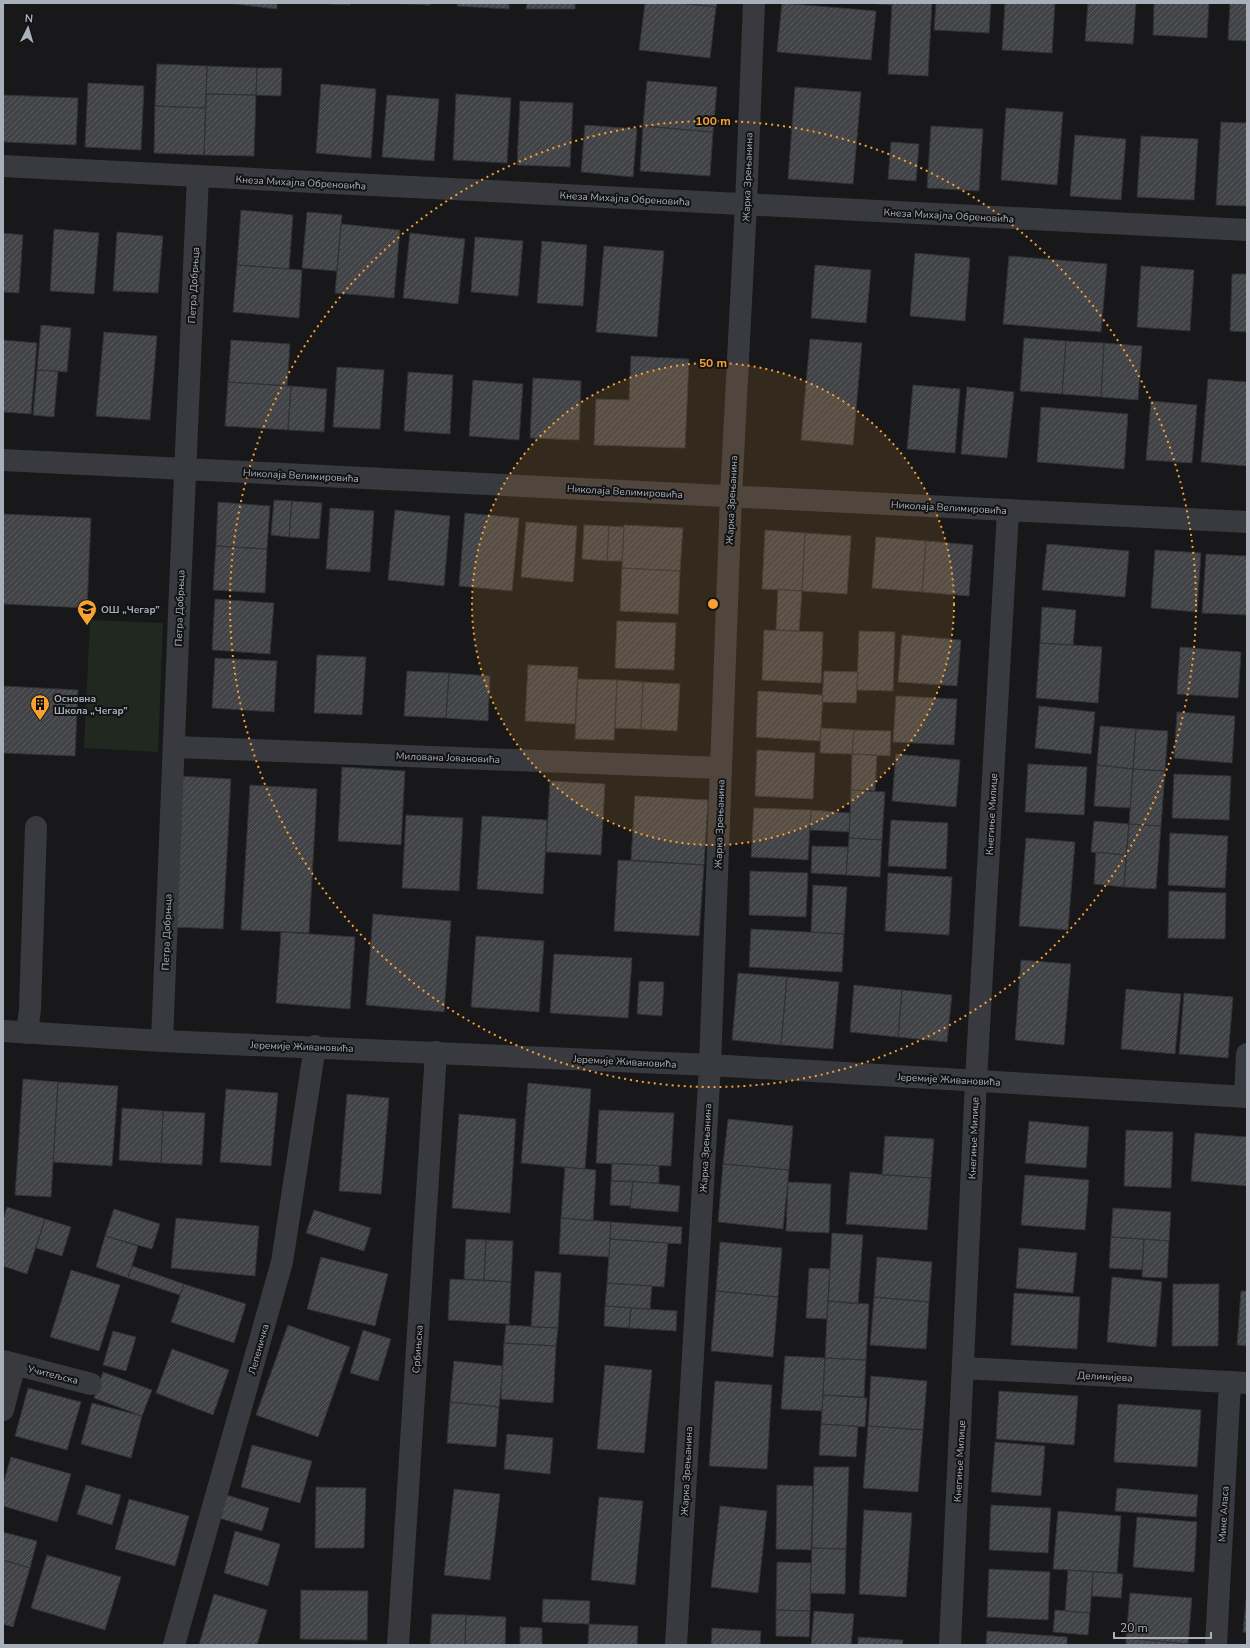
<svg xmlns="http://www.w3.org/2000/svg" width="1250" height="1648" viewBox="0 0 1250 1648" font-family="'Nunito Sans',sans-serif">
<defs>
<pattern id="building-hatch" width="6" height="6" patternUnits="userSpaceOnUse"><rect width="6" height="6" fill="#424347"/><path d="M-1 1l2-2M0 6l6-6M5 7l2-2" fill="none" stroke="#5b5c5f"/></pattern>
</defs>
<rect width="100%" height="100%" fill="#18181a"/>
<path fill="#202820" d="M90,620L163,623L158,752L84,748Z"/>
<path fill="url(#building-hatch)" stroke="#323236" d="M226,3H277V9Z
M314,3H350V5Z
M387,3H430V5Z
M458,3H509V9L457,6Z
M527,3H575V9H526Z
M645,3H679L716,7L710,58L639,50Z
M679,3H717L716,7Z
M782,3L876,11L871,60L777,52Z
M867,3H891V5Z
M892,3H932L928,76L888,74Z
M936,3H991L989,33L934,30Z
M1005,3H1055L1052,53L1002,50Z
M1088,3H1136L1133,44L1085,41Z
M1154,3H1209L1207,38L1153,35Z
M1230,3H1247V41L1228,40Z
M157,64L207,66L206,108L155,106Z
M207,66L257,68L256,95L206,94Z
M257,68H282L281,96L256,95Z
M647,81L717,87L713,132L643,126Z
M88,83L144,86L141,150L85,147Z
M321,84L376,89L371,158L316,153Z
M795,87L861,92L853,184L788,179Z
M206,94L256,95L254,156L204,155Z
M456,94L511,98L507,163L453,160Z
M3,95L78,98L76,145L3,142Z
M387,95L439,99L434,161L382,157Z
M520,101L573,103L570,167L517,165Z
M155,106L206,108L204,155L154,153Z
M1006,108L1063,112L1057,185L1001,180Z
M1221,122L1247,123V206L1216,205Z
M585,125L637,129L633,177L581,172Z
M643,126L713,132L710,176L640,171Z
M931,126L983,129L979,191L927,188Z
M1075,135L1126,139L1121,200L1070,196Z
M1141,136L1198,139L1194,200L1137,197Z
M891,142L919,144L916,181L888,179Z
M241,210L293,215L289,269L237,265Z
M307,212L342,215L337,271L302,268Z
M341,224L400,230L394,298L335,293Z
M54,229L99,233L94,294L50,291Z
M117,232L163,236L158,293L113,291Z
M3,233L23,235L19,293L3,292Z
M410,233L465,239L458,304L403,298Z
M475,237L523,241L518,296L471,292Z
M542,241L587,245L583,306L537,303Z
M604,246L664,251L657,337L596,332Z
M915,253L970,258L965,321L910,316Z
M1009,256L1107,264L1101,332L1003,324Z
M237,265L302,270L299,318L233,312Z
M815,265L871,270L866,323L811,318Z
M1141,266L1194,270L1190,331L1137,327Z
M1232,274H1247V332L1230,331Z
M41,325L71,328L67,372L37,370Z
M104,332L157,336L150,420L96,416Z
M1024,338L1066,341L1062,394L1020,391Z
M810,339L862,343L853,445L801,440Z
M3,340L37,343L31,414L3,412Z
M231,340L290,344L287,386L228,382Z
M1066,341L1104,343L1101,397L1062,394Z
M1104,343L1142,346L1138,400L1101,397Z
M631,356L689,359L685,448L594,445L596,399L629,400Z
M337,367L384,370L380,429L333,427Z
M37,370L58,371L54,417L33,415Z
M408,372L453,375L450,434L404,431Z
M533,378L581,381L579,440L530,438Z
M1208,379L1247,382V466L1201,462Z
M473,380L523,384L519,440L469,436Z
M228,382L291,386L288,430L225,426Z
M913,385L960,389L955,453L907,449Z
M291,386L327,389L324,432L288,430Z
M967,387L1014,392L1007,458L961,454Z
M1151,401L1197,405L1192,463L1146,460Z
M1041,407L1128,414L1124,469L1037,462Z
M274,500L292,501L289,537L271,535Z
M292,501L322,503L319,539L289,537Z
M218,502L270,506L267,549L216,546Z
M330,508L374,511L370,572L326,569Z
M395,510L450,516L444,586L388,580Z
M465,513L519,518L512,591L459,586Z
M3,514L91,518L87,608L3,604Z
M526,522L577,526L573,582L521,577Z
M584,525L609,526L607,561L582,559Z
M624,525L683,528L680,571L622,568Z
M609,526L624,527L622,561H607Z
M765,530L805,533L802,591L762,589Z
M805,533L851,536L847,594L802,591Z
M876,537L926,541L922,592L872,588Z
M926,541L973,545L969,596L922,592Z
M1047,544L1129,551L1125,597L1042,590Z
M216,546L267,549L265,593L213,590Z
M1155,550L1201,553L1197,612L1151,608Z
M1206,554L1247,556V615L1202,613Z
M622,568L680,571L678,614L620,611Z
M778,589L802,591L799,631L776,630Z
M215,599L274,603L270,654L212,650Z
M1042,607L1076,610L1073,645L1040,643Z
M617,621L676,623L674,670L615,668Z
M764,630L823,632L821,683L762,680Z
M859,631L895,632L893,691L857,690Z
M902,635L961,640L957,686L898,682Z
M1040,643L1102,647L1098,703L1036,698Z
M1180,647L1241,652L1238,698L1177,694Z
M317,655L366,657L362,715L314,713Z
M215,658L277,661L274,712L212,708Z
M528,665L578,667L575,724L525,721Z
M407,671L449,673L446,718L404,716Z
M824,671L858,672L856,703L822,702Z
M449,673L490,676L488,721L446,718Z
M578,679L617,680L614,740L575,739Z
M617,680L643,682L641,729L615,728Z
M643,682L680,684L677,731L641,729Z
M3,686L78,690L75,756L3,753Z
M758,691L823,695L820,741L756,737Z
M896,696L957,699L954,745L893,742Z
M1039,706L1095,712L1091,754L1035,748Z
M1177,712L1235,716L1232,763L1174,758Z
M1100,726L1136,729L1133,769L1097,765Z
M821,728L854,730L852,754L820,753Z
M1136,729L1168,731L1165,771L1133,769Z
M854,730L891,731L890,756L852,754Z
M757,750L815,753L813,799L755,796Z
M852,754L877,755L875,791L851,790Z
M896,754L960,760L956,807L892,801Z
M1028,764L1087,767L1084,815L1025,812Z
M1097,765L1133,769L1130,808L1094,806Z
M342,767L405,771L401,845L338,841Z
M1133,769L1165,771L1161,826L1129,824Z
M1174,774L1231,776L1229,820L1172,818Z
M179,776L231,779L223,929L172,927Z
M550,781L605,784L601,855L546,852Z
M250,785L317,789L309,933L241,930Z
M851,790L885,792L882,840L849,838Z
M635,796L708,800L704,865L631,860Z
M754,808L811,810L808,860L751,857Z
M811,810L850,813L849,832L810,830Z
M406,815L463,818L459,891L402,888Z
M482,816L547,820L543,894L477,889Z
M891,820L948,823L946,869L888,866Z
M1094,821L1129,824L1126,855L1091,852Z
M1129,824L1161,826L1156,889L1124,887Z
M1170,833L1228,836L1225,888L1168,885Z
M849,838L882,840L880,877L846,875Z
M1026,838L1075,842L1068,930L1019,926Z
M812,846L848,847L846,875L811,873Z
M1096,852L1126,855L1124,887L1094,884Z
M618,860L704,865L699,936L614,931Z
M750,871L808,873L806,917L749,915Z
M888,873L952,877L949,935L885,931Z
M813,885L847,887L844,934L811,932Z
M1169,891L1226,893L1225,939L1168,938Z
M373,914L451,921L444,1012L366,1005Z
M751,929L844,934L842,972L749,967Z
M281,932L355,937L350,1009L276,1003Z
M476,936L544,941L539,1012L471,1007Z
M554,954L632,958L628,1018L550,1013Z
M1021,960L1071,964L1064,1045L1015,1040Z
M738,973L787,977L781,1045L732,1040Z
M787,977L839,982L833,1049L781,1045Z
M639,981L664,982L662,1016L637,1014Z
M854,985L902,990L898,1037L850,1032Z
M1126,989L1181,994L1175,1054L1121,1049Z
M902,990L952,995L947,1042L898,1037Z
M1184,993L1233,997L1228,1058L1179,1054Z
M23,1079L58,1082L51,1197L15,1195Z
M58,1082L118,1086L112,1166L53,1162Z
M528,1083L591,1089L585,1169L521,1163Z
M226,1089L278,1093L271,1166L220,1162Z
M347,1094L389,1098L381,1194L339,1191Z
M122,1108L163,1111L161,1163L119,1160Z
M599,1110L674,1113L671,1166L596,1163Z
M163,1111L205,1113L202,1165L161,1163Z
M459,1114L516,1119L510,1213L452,1208Z
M728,1119L793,1126L789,1170L723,1164Z
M1029,1121L1089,1127L1086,1168L1025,1163Z
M1126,1130L1173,1132L1171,1188L1124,1186Z
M1195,1133L1247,1137V1186L1191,1181Z
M885,1136L934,1139L931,1178L882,1175Z
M612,1163L659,1166V1183L611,1181Z
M723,1164L789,1170L783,1229L718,1222Z
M565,1167L596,1170L593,1221L561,1218Z
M850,1172L931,1178L927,1230L846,1224Z
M1025,1175L1089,1180L1085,1230L1021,1225Z
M611,1181H633L630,1206L610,1205Z
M633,1181L680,1186L678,1212L630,1208Z
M788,1182L831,1184L829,1233L786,1231Z
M7,1207L45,1219L27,1274L3,1266V1219Z
M1113,1208L1171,1212L1169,1241L1111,1237Z
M114,1209L160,1224L152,1249L105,1236Z
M314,1210L371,1228L364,1251L306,1233Z
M176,1218L259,1226L255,1276L171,1268Z
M561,1218L611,1222L609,1257L559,1254Z
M45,1219L71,1227L62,1256L36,1248Z
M611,1222L682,1227L681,1244L610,1239Z
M832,1233L863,1235L858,1304L828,1301Z
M105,1236L138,1246L128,1278L96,1267Z
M1111,1237L1144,1239L1142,1270L1109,1268Z
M466,1239L486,1240L484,1280L464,1279Z
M610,1239L668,1243L664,1287L607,1283Z
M1144,1239L1169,1241L1167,1278L1142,1277Z
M486,1240L513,1241L511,1282L484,1280Z
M720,1242L782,1248L778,1297L716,1291Z
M1019,1248L1077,1253L1073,1293L1016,1288Z
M321,1257L388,1274L375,1326L307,1309Z
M877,1257L932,1262L929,1302L874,1297Z
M132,1266L184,1284L180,1295L128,1278Z
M809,1268L830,1269L827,1319L806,1318Z
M71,1270L120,1285L99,1351L50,1337Z
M535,1271L561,1273L558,1328L531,1327Z
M1112,1277L1162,1282L1156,1347L1107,1342Z
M450,1279L511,1282L509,1324L448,1320Z
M607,1283L652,1286L650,1309L605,1306Z
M184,1284L246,1304L234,1343L171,1322Z
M1173,1284H1219L1218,1346H1172Z
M716,1291L778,1297L773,1357L711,1351Z
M1241,1291H1247V1346L1237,1345Z
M1014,1293L1080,1297L1077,1349L1011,1345Z
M874,1297L929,1302L926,1349L870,1345Z
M828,1301L869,1304L866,1360L825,1358Z
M605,1306L631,1308L629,1328L604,1326Z
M631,1308L677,1311L676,1331L629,1328Z
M288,1325L350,1347L318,1437L256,1415Z
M506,1325L558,1328L556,1346L504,1343Z
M363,1330L391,1339L378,1381L350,1373Z
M113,1331L136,1337L126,1371L103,1365Z
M504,1343L556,1346L553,1403L501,1399Z
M172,1349L229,1370L213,1415L156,1393Z
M785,1356L825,1358L822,1411L781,1409Z
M825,1358L866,1360L864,1397L823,1395Z
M454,1361L503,1366L499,1407L450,1402Z
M605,1365L652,1370L644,1453L597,1449Z
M103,1372L152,1390L142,1416L94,1398Z
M871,1376L927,1381L923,1430L868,1426Z
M715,1381L772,1385L767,1469L709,1466Z
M28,1388L81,1402L67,1450L15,1436Z
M999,1391L1078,1396L1074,1445L996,1439Z
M823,1395L867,1398L865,1427L821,1424Z
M450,1402L499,1407L496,1447L447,1443Z
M92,1403L142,1416L131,1458L81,1444Z
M1118,1404L1201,1410L1197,1467L1114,1462Z
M821,1424L858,1426L856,1457L819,1455Z
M868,1426L923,1430L918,1492L863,1488Z
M507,1434L553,1438L550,1474L504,1469Z
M995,1442L1045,1446L1041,1496L991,1492Z
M252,1445L312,1461L300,1503L241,1487Z
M11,1457L71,1474L57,1522L3,1506V1484Z
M814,1467H849L846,1549L812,1548Z
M86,1485L121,1495L112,1525L77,1514Z
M777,1485L813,1486L811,1550L776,1549Z
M316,1487L366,1488L364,1548H315Z
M1117,1488L1198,1495L1196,1517L1115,1511Z
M454,1489L500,1494L490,1580L444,1575Z
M224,1494L269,1508L262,1531L216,1517Z
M599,1497L643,1501L635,1585L591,1580Z
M129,1499L189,1516L175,1566L115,1549Z
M991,1505L1051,1508L1048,1553L989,1550Z
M720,1506L767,1511L758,1593L711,1587Z
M864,1510L912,1513L906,1597L859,1594Z
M1058,1511L1121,1516L1117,1573L1053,1569Z
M1137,1517L1197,1522L1194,1572L1133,1567Z
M235,1531L280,1544L268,1586L224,1573Z
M3,1532L37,1541L30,1568L3,1560Z
M812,1548L846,1549L845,1594L810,1593Z
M47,1555L121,1577L105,1630L31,1608Z
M3,1560L30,1568L13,1627L3,1624Z
M777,1562L811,1563L810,1611L776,1610Z
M989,1569L1050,1572L1048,1620L987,1617Z
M1068,1570L1093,1572L1090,1613L1065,1611Z
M1093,1572L1123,1574L1121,1598L1092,1596Z
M301,1590L368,1591L367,1640L300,1639Z
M1247,1590V1633L1243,1632Z
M1130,1593L1192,1598L1188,1644L1126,1638Z
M214,1594L267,1610L257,1645H199Z
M543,1599L590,1601L589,1624L542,1622Z
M776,1610L810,1611L809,1637L776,1636Z
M1055,1610L1090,1613L1088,1635L1053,1632Z
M814,1611L854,1614L851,1645H811Z
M432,1614L466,1615L465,1645H430Z
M466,1615L506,1617L505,1645H465Z
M589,1624L638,1626L637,1645H588Z
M520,1627L542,1628V1645H520Z
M712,1628L761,1631L760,1645H711Z
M987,1631L1067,1637V1645H986Z
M858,1637L903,1640L902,1645H858Z
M1126,1638L1188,1644V1645H1126Z"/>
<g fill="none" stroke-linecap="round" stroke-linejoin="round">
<path stroke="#393a3f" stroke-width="22" d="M3,166L1247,230
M3,460L1247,522
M175,747L721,768
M3,1031L162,1041L710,1065L1247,1097
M27,1033L30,1009L36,827
M162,1041C174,753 184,464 198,176
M1245,1097L1247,1054
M3,1361L91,1384
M964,1368L1247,1383
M3,1410L15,1364
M174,1645L282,1262L315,1046
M398,1645L436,1052
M676,1645L710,1065L731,496L746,204L754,3
M950,1645L976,1080L1008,511
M1216,1645L1230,1382"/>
</g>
<circle cx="713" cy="604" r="241" fill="#f7a133" fill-opacity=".12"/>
<g fill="none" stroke="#f7a133" stroke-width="2" stroke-dasharray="2 4">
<circle cx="713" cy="604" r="241"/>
<circle cx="713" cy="604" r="483"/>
</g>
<defs>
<g id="school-pin" transform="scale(1)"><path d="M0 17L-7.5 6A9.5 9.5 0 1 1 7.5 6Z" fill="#f7a133" stroke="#131315"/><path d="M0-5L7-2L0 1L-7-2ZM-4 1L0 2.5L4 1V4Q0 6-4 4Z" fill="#111"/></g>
<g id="building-pin" transform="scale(1)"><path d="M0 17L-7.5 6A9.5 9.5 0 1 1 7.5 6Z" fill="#f7a133" stroke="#131315"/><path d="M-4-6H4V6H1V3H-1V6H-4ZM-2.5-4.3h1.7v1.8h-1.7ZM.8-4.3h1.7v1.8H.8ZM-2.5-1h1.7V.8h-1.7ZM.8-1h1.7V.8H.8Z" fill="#111"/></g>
</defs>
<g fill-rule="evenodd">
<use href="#school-pin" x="87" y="609"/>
<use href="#building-pin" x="40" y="704"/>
</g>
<g text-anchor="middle" stroke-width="4" stroke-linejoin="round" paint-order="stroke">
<g font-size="10" fill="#aab0ba" stroke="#131315">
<text transform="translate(747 177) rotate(-88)" y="4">Жарка Зрењанина</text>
<text transform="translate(301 182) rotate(3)" y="4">Кнеза Михајла Обреновића</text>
<text transform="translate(625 198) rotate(3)" y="4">Кнеза Михајла Обреновића</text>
<text transform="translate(949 215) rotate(3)" y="4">Кнеза Михајла Обреновића</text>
<text transform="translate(193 285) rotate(-87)" y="4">Петра Добрњца</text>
<text transform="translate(301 475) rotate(3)" y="4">Николаја Велимировића</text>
<text transform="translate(625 491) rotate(3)" y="4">Николаја Велимировића</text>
<text transform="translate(731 500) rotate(-87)" y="4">Жарка Зрењанина</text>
<text transform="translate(949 507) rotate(3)" y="4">Николаја Велимировића</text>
<text transform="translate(179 608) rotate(-88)" y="4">Петра Добрњца</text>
<text transform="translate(448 757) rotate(2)" y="4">Милована Јовановића</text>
<text transform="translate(991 814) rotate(-87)" y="4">Кнегиње Милице</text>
<text transform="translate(719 824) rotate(-88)" y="4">Жарка Зрењанина</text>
<text transform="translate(166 932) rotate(-88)" y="4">Петра Добрњца</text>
<text transform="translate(302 1046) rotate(2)" y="4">Јеремије Живановића</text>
<text transform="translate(625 1061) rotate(3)" y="4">Јеремије Живановића</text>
<text transform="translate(949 1079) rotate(3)" y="4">Јеремије Живановића</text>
<text transform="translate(973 1138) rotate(-88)" y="4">Кнегиње Милице</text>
<text transform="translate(705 1148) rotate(-87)" y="4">Жарка Зрењанина</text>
<text transform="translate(258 1349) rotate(-74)" y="4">Лепеничка</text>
<text transform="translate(417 1349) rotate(-86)" y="4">Србињска</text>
<text transform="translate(53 1374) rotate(14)" y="4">Учитељска</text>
<text transform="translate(1105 1376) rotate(3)" y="4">Делинијева</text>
<text transform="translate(959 1461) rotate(-87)" y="4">Кнегиње Милице</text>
<text transform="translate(686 1471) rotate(-87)" y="4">Жарка Зрењанина</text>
<text transform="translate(1223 1514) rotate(-87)" y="4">Мике Аласа</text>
</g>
<g font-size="10" font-weight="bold" fill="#aab0ba" stroke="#131315" text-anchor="start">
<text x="101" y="613">ОШ „Чегар”</text>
<text x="54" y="702">Основна<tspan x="54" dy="12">Школа „Чегар”</tspan></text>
</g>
</g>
<circle cx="713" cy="604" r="6" fill="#f7a133" stroke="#131315" stroke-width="2"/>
<g font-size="12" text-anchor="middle" font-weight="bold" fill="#f7a133" stroke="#131315" stroke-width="4" stroke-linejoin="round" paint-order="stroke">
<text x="713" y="125">100 m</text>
<text x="713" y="367">50 m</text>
</g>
<rect width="1250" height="1648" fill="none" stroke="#aab0ba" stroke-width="8"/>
<g transform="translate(28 28) rotate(5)" stroke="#131315" stroke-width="3" paint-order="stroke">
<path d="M0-3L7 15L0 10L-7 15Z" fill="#aab0ba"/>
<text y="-6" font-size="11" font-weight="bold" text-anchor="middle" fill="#aab0ba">N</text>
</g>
<path d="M1114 1632v6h97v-6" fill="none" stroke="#aab0ba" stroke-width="2"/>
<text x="1120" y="1632" font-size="12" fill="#aab0ba" stroke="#131315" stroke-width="3" paint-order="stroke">20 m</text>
</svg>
